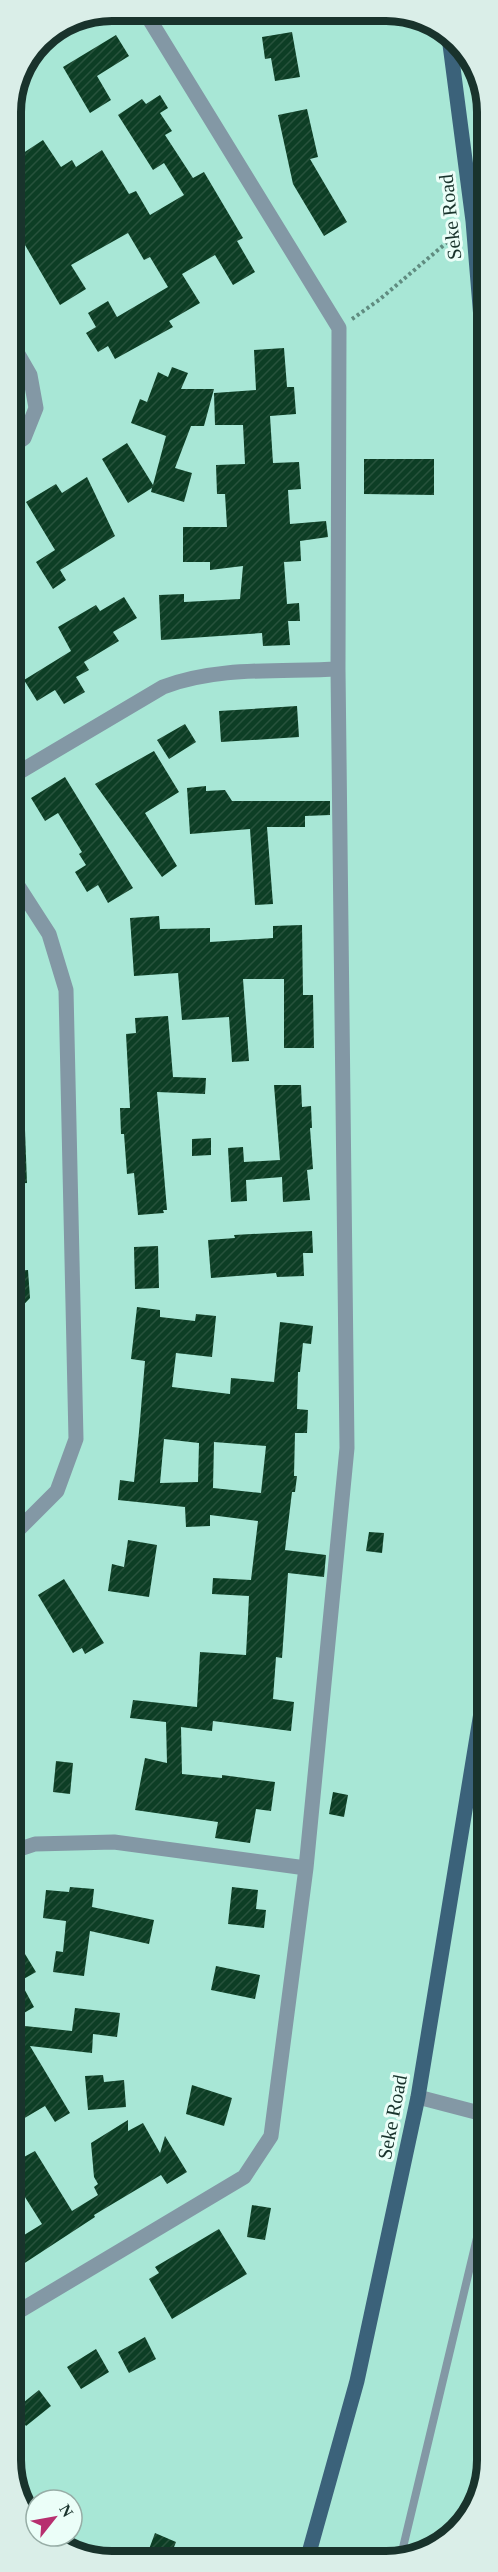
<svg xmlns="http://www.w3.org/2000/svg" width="498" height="2572" viewBox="0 0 498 2572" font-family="Georgia,serif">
<defs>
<pattern id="building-hatch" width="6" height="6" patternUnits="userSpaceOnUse" patternTransform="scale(1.5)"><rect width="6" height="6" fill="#0d3e25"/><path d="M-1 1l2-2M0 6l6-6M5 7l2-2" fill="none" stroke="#27523c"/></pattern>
</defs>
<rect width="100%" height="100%" fill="#a8e7d6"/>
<path fill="url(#building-hatch)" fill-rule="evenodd" d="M292,32L300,77L275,81L271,58L265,59L262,37Z
M116,35L129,56L97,76L111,100L90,113L63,67Z
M160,95L168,108L160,113L172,131L165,135L193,178L204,172L243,238L237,241L255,272L233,285L215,255L182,274L200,303L169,321L173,327L115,359L108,346L98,352L86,333L96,327L88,313L108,301L117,317L168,287L150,257L144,260L128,233L71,265L86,289L60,305L11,221V161L43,140L61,167L72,160L76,167L102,150L129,194L136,191L150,215L184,195L164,163L153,170L118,115L142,99L146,104Z
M307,109L318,157L310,159L347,222L324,236L293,184L278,115Z
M284,348L287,387H294L296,414L270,416L273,463L299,462L301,489L288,490L290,524L326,521L328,537L300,541L301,561L284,562L287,604L299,603L300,621H288L290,645L263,646L262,633L161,640L159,595L184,594V602L240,599L243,566L210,570V562H183V527H227L225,494H217L216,465L245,464L243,425H215L214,393L256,390L254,350Z
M172,367L188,373L181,389H214L204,426H191L175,468L192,473L184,502L151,492L152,488L128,503L102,459L127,443L153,485L166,436L131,423L140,399L147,402L158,372L168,377Z
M364,459H434V495L364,494Z
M87,477L115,536L60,570L66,580L53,589L36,562L55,550L26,502L56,484L62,493Z
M124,597L137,618L113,632L119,641L84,662L89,670L76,677L85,692L64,704L55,690L37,701L24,680L71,651L58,627L96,605L100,611Z
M297,706L299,737L221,742L219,711Z
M185,724L196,742L169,759L157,740Z
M154,751L179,792L145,813L177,866L162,877L95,784Z
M65,777L133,888L108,903L98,885L87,892L75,872L86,865L79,854L82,852L58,813L45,821L31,798Z
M206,786V791L225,790L232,801H330V815L305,816V827H267L273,904L255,905L250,829L190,834L187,788Z
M159,916L160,929L210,928V942L273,938V926L302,925L303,995H313L314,1048H284V979H243L249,1061L232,1062L229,1017L182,1020L178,973L134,976L130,918Z
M168,1016L173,1077L206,1078L205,1094L157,1092L167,1210H163L164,1213L138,1215L134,1173L127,1174L124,1134H121L120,1108H130L126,1034L136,1033L135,1018Z
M274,1085H301L302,1107L311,1106L312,1128H310L313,1169L307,1170L310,1200L283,1202L282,1177L246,1180L247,1201L231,1202L228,1148L243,1147L244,1162L280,1160Z
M11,1130H25L27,1183L11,1184Z
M211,1138V1155L192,1156V1139Z
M312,1231L313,1253H303L304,1276L277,1277L276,1273L211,1278L208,1240L235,1238L234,1235Z
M158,1246L159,1288L135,1289L134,1247Z
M28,1270L30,1298L11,1318V1271Z
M137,1307L160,1310V1317L195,1321L196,1314L216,1316L212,1357L176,1353L172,1387L230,1394L231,1378L274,1382L280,1322L313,1326L311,1344L303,1343L300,1372H298L297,1409L308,1410L307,1433H295L294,1476H297L295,1492H292L285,1550L326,1555L324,1577L288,1573L282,1658L276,1657L273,1699L294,1702L291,1731L213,1721L212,1731L181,1727L182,1774L222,1778V1775L275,1782L271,1811L256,1809L250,1843L215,1838L218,1822L135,1810L145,1758L167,1763L166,1722L130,1718L133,1700L197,1707L200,1652L246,1655L249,1596L212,1594L213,1578L251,1580L258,1521L210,1515V1526L186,1527L185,1507L118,1500L120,1480L134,1482L139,1432L145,1361L131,1359ZM164,1439L199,1443L198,1482L160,1483ZM214,1442L266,1446L261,1493L213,1488Z
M369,1532L384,1533L382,1553L366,1551Z
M128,1540L157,1545L149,1597L108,1591L112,1564L124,1567Z
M64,1579L104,1643L85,1654L82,1648L73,1653L38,1595Z
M56,1761L73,1763L70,1794L53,1792Z
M333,1792L348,1795L344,1817L329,1814Z
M70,1887L94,1889L92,1907L154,1920L149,1944L90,1931L84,1976L53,1972L56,1951L63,1952L66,1921L43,1918L46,1890L69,1892Z
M232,1887L258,1890L256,1909L266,1910L264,1928L228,1924Z
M11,1931L36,1972L20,1981L34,2007L14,2019L20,2029L25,2026L72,2031L75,2008L120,2013L117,2037L93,2034L92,2053L30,2046L70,2113L55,2122L45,2106L11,2126V2074L23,2067L11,2048Z
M216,1966L260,1975L255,1999L211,1990Z
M103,2075L104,2082L124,2080L126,2107L88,2110L85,2076Z
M192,2085L232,2098L224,2126L186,2114Z
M128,2120V2131L143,2123L160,2153L165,2136L187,2172L167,2184L161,2175L94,2215L95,2217L11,2272V2243L42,2224L11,2175V2164L35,2151L72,2211L98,2195L94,2187L98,2184L94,2177L91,2143Z
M252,2205L271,2208L265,2240L247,2237Z
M219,2229L247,2274L172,2319L149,2279L159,2273L155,2267Z
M145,2337L156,2359L129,2373L118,2352Z
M96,2349L109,2372L81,2389L67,2367Z
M39,2390L51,2406L26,2426L14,2410Z
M155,2533L176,2542L169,2560H145Z"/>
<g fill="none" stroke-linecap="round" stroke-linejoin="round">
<path stroke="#608c80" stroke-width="4" stroke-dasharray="3 3" stroke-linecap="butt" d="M352,319L379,300L458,233"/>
<path stroke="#8398a5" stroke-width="8" d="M400,2560L487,2196"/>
<path stroke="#8398a5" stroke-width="15" d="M11,342L30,375L36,408L24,438L11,447
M11,777L163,687C217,666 281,672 338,669
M11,875L49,934L66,990L76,1439L57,1491L11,1537
M11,1852L35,1844L114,1842L306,1868
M418,2097L487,2115
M11,2316L244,2177L271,2136L306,1868L347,1448L338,669L339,328L148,17"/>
<path stroke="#3b627a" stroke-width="15" d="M449,37L473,221L487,392
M307,2560L357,2381L418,2097L487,1676"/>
</g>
<g text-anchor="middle" stroke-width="6" stroke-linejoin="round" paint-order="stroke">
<g font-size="20" fill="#19332c" stroke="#ebfef8">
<text transform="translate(450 217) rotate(-96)" y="7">Seke Road</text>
<text transform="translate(392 2117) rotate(-79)" y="7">Seke Road</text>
</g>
</g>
<path d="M0 0H498V2572H0ZM112 21H386A91 91 0 0 1 477 112V2460A91 91 0 0 1 386 2551H112A91 91 0 0 1 21 2460V112A91 91 0 0 1 112 21Z" fill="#daeee8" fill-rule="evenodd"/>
<path fill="none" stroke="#19332c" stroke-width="8" d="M112 21H386A91 91 0 0 1 477 112V2460A91 91 0 0 1 386 2551H112A91 91 0 0 1 21 2460V112A91 91 0 0 1 112 21Z"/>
<g transform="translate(54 2518) rotate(59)"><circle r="28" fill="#ebfef8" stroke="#97ada6" stroke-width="1.5"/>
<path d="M0-4.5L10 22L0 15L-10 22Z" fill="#b72f6f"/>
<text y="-9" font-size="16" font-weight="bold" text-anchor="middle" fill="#19332c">N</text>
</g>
</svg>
